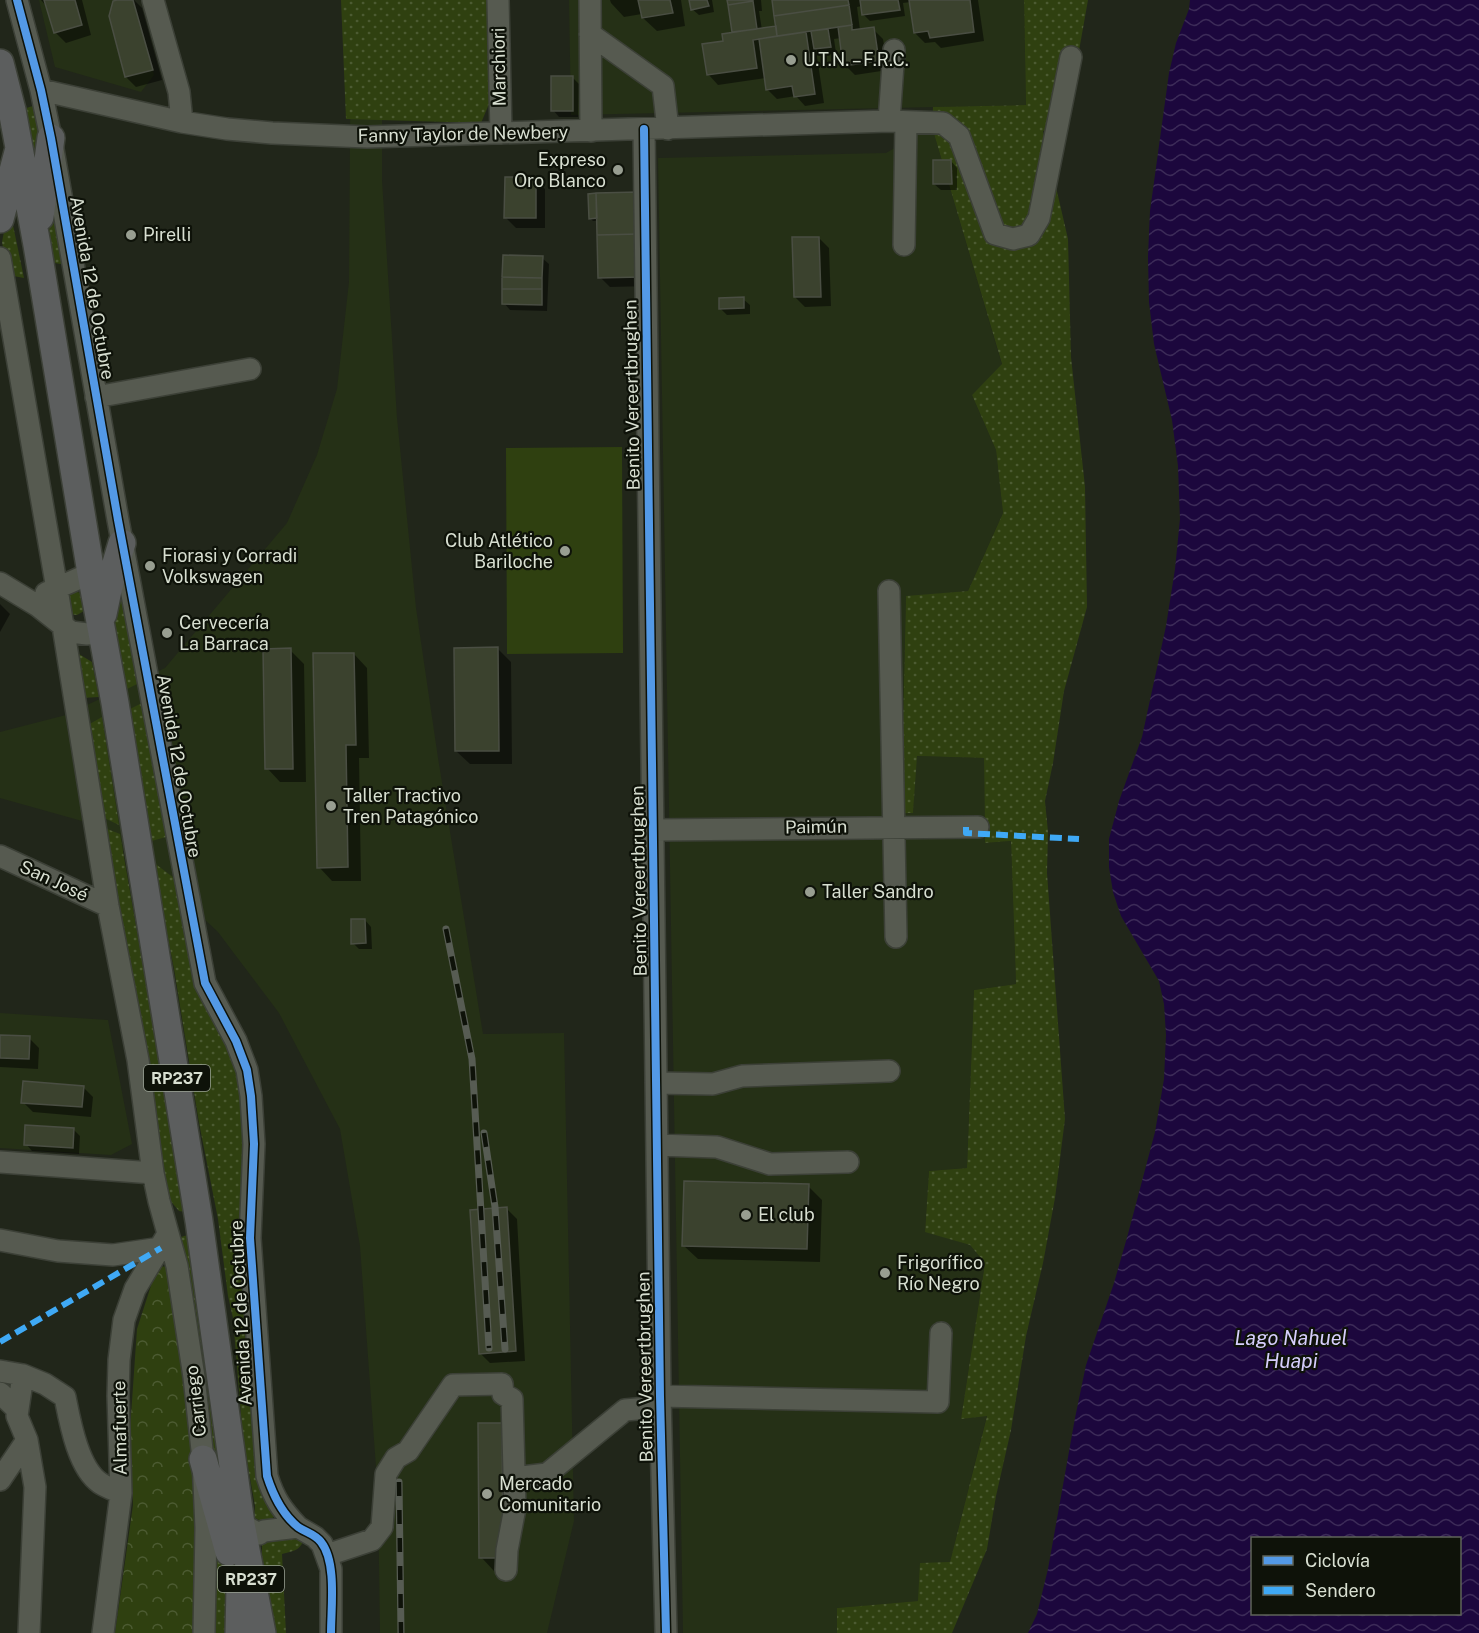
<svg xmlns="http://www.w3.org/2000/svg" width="1479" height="1633" viewBox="0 0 1479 1633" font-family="'Public Sans',sans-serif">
<defs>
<pattern id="green-dots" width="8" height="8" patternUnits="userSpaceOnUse" patternTransform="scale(1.5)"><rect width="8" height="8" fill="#2f4010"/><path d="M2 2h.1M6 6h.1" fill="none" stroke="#4c5b32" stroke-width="1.8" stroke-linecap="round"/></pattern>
<pattern id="forest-crowns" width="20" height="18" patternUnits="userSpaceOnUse" patternTransform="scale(1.5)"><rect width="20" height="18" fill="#2f4010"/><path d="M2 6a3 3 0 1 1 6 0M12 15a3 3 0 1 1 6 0" fill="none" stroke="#4c5b32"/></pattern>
<pattern id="water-waves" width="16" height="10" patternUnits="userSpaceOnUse" patternTransform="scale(1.5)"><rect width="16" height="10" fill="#1c073d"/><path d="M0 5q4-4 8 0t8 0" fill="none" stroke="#3c2b58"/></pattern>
</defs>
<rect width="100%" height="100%" fill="#21261a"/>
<path fill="#253016" d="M39,0H133L154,75L141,92L55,67Z
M351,0H382V180L397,418L416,608L438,758L483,1034L564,1033L574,1521L547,1633H380L378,1495L360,1246L340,1129L279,1013L218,932L162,879L82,821L0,798V732L66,715L165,668L287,523L317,455L337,389L349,282Z
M569,0H1024L1026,105L571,115Z
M932,127L1002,365L972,395L996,450L1003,513L968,591L906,597L901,813L913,812L916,756L984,758L985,843L1011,841L1016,984L974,990L967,1168L929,1171L925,1231L970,1245L985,1263L961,1419L987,1415L950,1562L919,1601L837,1608V1633H683L658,158L886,153Z
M0,1013L108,1020L132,1144L111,1155L0,1148Z"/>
<path fill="url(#green-dots)" d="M341,0H487L489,104L481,123L346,119Z
M1024,0H1088L1066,124L1043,131L1068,239L1071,357L1085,487L1087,607L1064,691L1053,763L1045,801L1048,832L1047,873L1065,1119L1055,1198L1043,1263L1026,1336L1011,1430L996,1496L987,1549L952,1633H837V1608L918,1601L920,1563L950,1562L987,1416L961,1419L985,1263L970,1245L925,1232L929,1171L967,1168L974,990L1016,984L1011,841L985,843L984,758L917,756L913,813H901L906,596L968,591L1003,513L996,450L972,395L1002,364L932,127L933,107L1026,105Z
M36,105L43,144L34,180L20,110Z
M50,173L66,265L49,262L42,224Z
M9,206L24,278L8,275L2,242Z
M119,572L139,683L121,692L110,614Z
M73,591L81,593L84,611L77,615L69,614L63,598Z
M74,651L92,662L99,697L81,698Z
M142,703L166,837L148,842L126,711Z
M102,717L119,825L100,816L86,726Z
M102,827L120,834L186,1212L179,1211L168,1198L163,1163L120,939Z
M153,862L174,878L190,955L238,1062L274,1516L272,1521C266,1523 259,1521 254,1517L255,1506L243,1439L233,1318L228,1296L218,1219L199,1123L174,969Z
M191,1234L226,1516L207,1455L181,1237Z
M281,1535L304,1538C301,1551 293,1551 282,1554L286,1633H275L262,1555V1544Z
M210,1536L227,1559L229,1633H207Z"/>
<path fill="url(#forest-crowns)" d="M172,1266L199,1466L198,1633H115L133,1505L130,1430L137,1329L157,1267Z"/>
<path fill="#2f4010" d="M622,447L623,653L507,654L506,448Z"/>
<path fill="url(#water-waves)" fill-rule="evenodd" d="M1190,0H1479V1633H1028L1037,1614L1048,1569L1075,1418L1086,1365L1114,1283L1128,1234L1155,1132L1164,1079L1166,1035L1164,1004L1159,981L1121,916L1113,892L1109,867V839L1119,801L1142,737L1166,626L1175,569L1180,519L1178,466L1172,420L1154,344L1149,302L1148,257L1150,211L1169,73L1176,43L1189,9ZM1252,1538H1460V1614H1252Z"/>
<path fill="#0007" d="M41,0H82L91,35L66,43L56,33L48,8Z
M123,0H134L142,8L162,80L136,87L126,77Z
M610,0H681L685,26L657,31L643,18L642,14L624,17L611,3Z
M690,0H712L714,12L699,15L692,9Z
M729,0H761L762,11H759L762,30L777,27L773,0H978L984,41L941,48L935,42L925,43L915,33L911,2L903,3L905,16L870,21L863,14L862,6L857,7L860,30L873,29L883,39L888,70L855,75L845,65L841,38L834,39L836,53L821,55L816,50L824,103L805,106L796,96L777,99L767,89L766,78L718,85L708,74L725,43L735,33Z
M572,77L579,84L578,117H559L553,110Z
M951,161L957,168V190H941L934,184Z
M535,179L545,189V228H516L506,218Z
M638,194L650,286L610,287L600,277L598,221H593L590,218Z
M819,238L829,248L831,306L805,307L795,297Z
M542,258L549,264L547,311L510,310L504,303Z
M743,299L750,305V314L727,315L720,308Z
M0,604L10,614L0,632Z
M498,649L511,662L512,764H470L456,751Z
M290,650L304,664L306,782H280L267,768Z
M354,654L367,668L369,758H359L361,881H332L319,867Z
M365,920L371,927L372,949H359L353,943Z
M0,1036L29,1038L39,1048L38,1069L0,1067Z
M83,1087L93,1097L91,1117L33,1112L23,1102Z
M74,1130L80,1136L79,1154L32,1151L26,1144Z
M808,1186L822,1200L820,1262L698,1259L684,1246Z
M507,1209L517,1219L525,1361L490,1363L480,1353Z
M501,1424L515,1438L516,1571H494L481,1557Z"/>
<path fill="#3b422e" stroke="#4a4e43" stroke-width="1.5" d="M44,0H75L82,25L54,33Z
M117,0H133L153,70L125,77L109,16L113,1Z
M638,0H670L673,13L642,18Z
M689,0H707L709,6L691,10Z
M727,0H753V1L728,5Z
M772,0H848L849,5L774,16Z
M860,0H898L900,10L862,15Z
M909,0H970L974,32L930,38L928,31L914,33Z
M753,1L757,29L732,32L728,5Z
M849,5L852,25L777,36L774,16Z
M852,25V30L874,27L879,61L843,66L838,27Z
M776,26L777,36L753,40L757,68L707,75L702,44L723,41L722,34Z
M828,29L831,47L814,49L811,31Z
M806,32L815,94L794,97L792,86L766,90L759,39Z
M551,76H573V111H551Z
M933,160H951L952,184H933Z
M505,177H536V218H504Z
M638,192L639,234L597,235L596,193Z
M596,193L597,218L589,219L588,194Z
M639,234L640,277L598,278L597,235Z
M792,237H819L821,297H794Z
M503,255L543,256L542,278L502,277Z
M502,277L542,278V289H502Z
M502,289H542V305L502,304Z
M744,297V308L719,309V298Z
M498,647L499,751H455L454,648Z
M291,648L293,769H265L263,649Z
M313,653H354L356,745H346L348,867L317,868Z
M351,919H365L366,943L351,944Z
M0,1035L30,1036L29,1059L0,1058Z
M23,1081L84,1086L82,1107L21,1103Z
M25,1125L74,1128L73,1148L24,1145Z
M684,1181L809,1184L807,1249L682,1246Z
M507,1207L516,1351L479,1354L470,1210Z
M478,1423H502L503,1558H479Z"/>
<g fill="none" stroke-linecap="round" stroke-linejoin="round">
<g stroke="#3c4037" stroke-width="24">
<path id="minor" d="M17,0L41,90L51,138L118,520L205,983L236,1041L247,1070L251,1096L254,1144L250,1238L267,1476C274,1499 282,1510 298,1527
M153,0L179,92L182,122
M498,0L501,133
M590,0L591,131
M590,34L663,86L668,129
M41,90L182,122L227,129L272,133L367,137L889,121L943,123L959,136L995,234L1013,239L1029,235L1039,218L1071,57
M889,121L894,50
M644,129L660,1396L666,1633
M904,245L906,122
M0,258L57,589L108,906L138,1060L153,1173L159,1201L177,1266L194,1377L203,1459L206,1528L204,1633
M96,397L250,369
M0,583L38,606L71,632L87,634L102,633
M889,591L896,937
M46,593L91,573
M653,830L978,827
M0,856L108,906
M656,1083L713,1084L742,1076L889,1071
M657,1145L717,1147L770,1164L848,1162
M0,1162L153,1173
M0,1240L58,1251L113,1255L161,1248
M0,1371L23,1375
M0,1393L18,1410
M660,1396L938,1402L941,1333
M514,1478L547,1474L625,1410L660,1407
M0,1480L27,1440
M241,1524L259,1534L264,1531L298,1527L315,1537L322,1544L331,1569V1633
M327,1555L372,1540L382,1527L386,1474L396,1458L408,1451L453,1385L502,1384L503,1394L512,1399L515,1508L507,1550L506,1570
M29,1633L35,1487L27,1440L17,1416L23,1375L45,1384L65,1397C70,1422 78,1468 100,1483C106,1487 114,1490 121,1493
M103,1633L121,1493L118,1396L119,1360L124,1320L135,1289L168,1234"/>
</g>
<g stroke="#3c4037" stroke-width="30">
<path id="major" d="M0,63L12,110L37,245L91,573L115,703L199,1221L241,1524L262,1633
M40,217L51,138
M0,219L18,152
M103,614L108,590L122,543
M203,1459L229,1552
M239,1633L240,1586"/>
</g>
<use href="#minor" stroke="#565a50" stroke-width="21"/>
<use href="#major" stroke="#5c5e5e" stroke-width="27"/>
<g stroke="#575c53" stroke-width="7">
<path id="rail" d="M446,929L472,1059L489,1348
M484,1133L495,1207L505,1349
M399,1482L401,1633"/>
</g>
<use href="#rail" stroke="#0e1209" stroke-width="4.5" stroke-dasharray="14" stroke-linecap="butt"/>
<path stroke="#3fa9f5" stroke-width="6" stroke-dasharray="12 6" stroke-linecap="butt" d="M966,827V833L1079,839
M0,1342L161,1248"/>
<g stroke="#0e1209" stroke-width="11">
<path id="cycleway" d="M17,0L41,90L51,138L118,520L205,983L236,1041L247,1070L251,1096L254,1144L250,1238L267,1476C273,1495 282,1514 298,1527C305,1532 315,1534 321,1542C337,1562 331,1608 331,1633
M644,129L660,1396L666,1633"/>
</g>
<use href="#cycleway" stroke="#5399e6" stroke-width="8"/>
</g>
<g fill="#989e91" stroke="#0e1209" stroke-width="2">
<circle cx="791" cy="60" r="6"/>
<circle cx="618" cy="170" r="6"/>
<circle cx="131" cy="235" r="6"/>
<circle cx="565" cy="551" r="6"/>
<circle cx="150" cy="566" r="6"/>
<circle cx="167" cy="633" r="6"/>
<circle cx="331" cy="806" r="6"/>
<circle cx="810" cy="892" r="6"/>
<circle cx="746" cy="1215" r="6"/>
<circle cx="885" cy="1273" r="6"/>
<circle cx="487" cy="1494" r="6"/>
</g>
<g text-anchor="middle" stroke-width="4.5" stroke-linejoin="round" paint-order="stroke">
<g fill="#0e1209" stroke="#9ba295" stroke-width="1.5">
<rect x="144" y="1065" width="66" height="26" rx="4.5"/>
<rect x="218" y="1566" width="66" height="26" rx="4.5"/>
</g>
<g font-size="16" font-weight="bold" fill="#d8dfd1">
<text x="177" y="1084">RP237</text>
<text x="251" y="1585">RP237</text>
</g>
<g font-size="18" fill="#d8dfd1" stroke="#0e1209" text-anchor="start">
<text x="803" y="66">U.T.N. – F.R.C.</text>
<text x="606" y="166" text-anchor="end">Expreso<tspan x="606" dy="21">Oro Blanco</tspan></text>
<text x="143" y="241">Pirelli</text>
<text x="553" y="547" text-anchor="end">Club Atlético<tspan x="553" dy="21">Bariloche</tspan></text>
<text x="162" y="562">Fiorasi y Corradi<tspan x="162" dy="21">Volkswagen</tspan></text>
<text x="179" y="629">Cervecería<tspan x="179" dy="21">La Barraca</tspan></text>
<text x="343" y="802">Taller Tractivo<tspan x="343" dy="21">Tren Patagónico</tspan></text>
<text x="822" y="898">Taller Sandro</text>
<text x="758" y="1221">El club</text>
<text x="897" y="1269">Frigorífico<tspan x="897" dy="21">Río Negro</tspan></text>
<text x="499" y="1490">Mercado<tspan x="499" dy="21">Comunitario</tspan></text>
</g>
<g font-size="18" fill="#d8dfd1" stroke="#0e1209">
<text transform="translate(499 67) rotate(-91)" y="6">Marchiori</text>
<text transform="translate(463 134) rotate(-1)" y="6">Fanny Taylor de Newbery</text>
<text transform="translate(92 288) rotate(80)" y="6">Avenida 12 de Octubre</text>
<text transform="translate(632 395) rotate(-91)" y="6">Benito Vereertbrughen</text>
<text transform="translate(179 766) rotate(80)" y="6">Avenida 12 de Octubre</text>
<text transform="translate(816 827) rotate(-1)" y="6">Paimún</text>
<text transform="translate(54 881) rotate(25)" y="6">San José</text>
<text transform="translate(639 881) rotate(-91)" y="6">Benito Vereertbrughen</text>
<text transform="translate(241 1313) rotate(-93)" y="6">Avenida 12 de Octubre</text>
<text transform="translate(645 1367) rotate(-91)" y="6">Benito Vereertbrughen</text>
<text transform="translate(196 1401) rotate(-97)" y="6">Carriego</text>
<text transform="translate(120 1428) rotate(-91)" y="6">Almafuerte</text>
</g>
<g font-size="20" font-style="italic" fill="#d6cefc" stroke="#0e1209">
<text x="1291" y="1345">Lago Nahuel<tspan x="1291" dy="23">Huapi</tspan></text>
</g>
</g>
<rect x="1251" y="1537" width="210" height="78" fill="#0e1209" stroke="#5f6459" stroke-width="1.5"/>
<rect x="1263" y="1556" width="30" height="9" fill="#5399e6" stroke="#5f6459" stroke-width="1.5"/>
<text x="1305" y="1567" font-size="18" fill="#d8dfd1">Ciclovía</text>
<rect x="1263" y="1586" width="30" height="9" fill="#3fa9f5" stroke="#5f6459" stroke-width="1.5"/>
<text x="1305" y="1597" font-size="18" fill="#d8dfd1">Sendero</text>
</svg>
